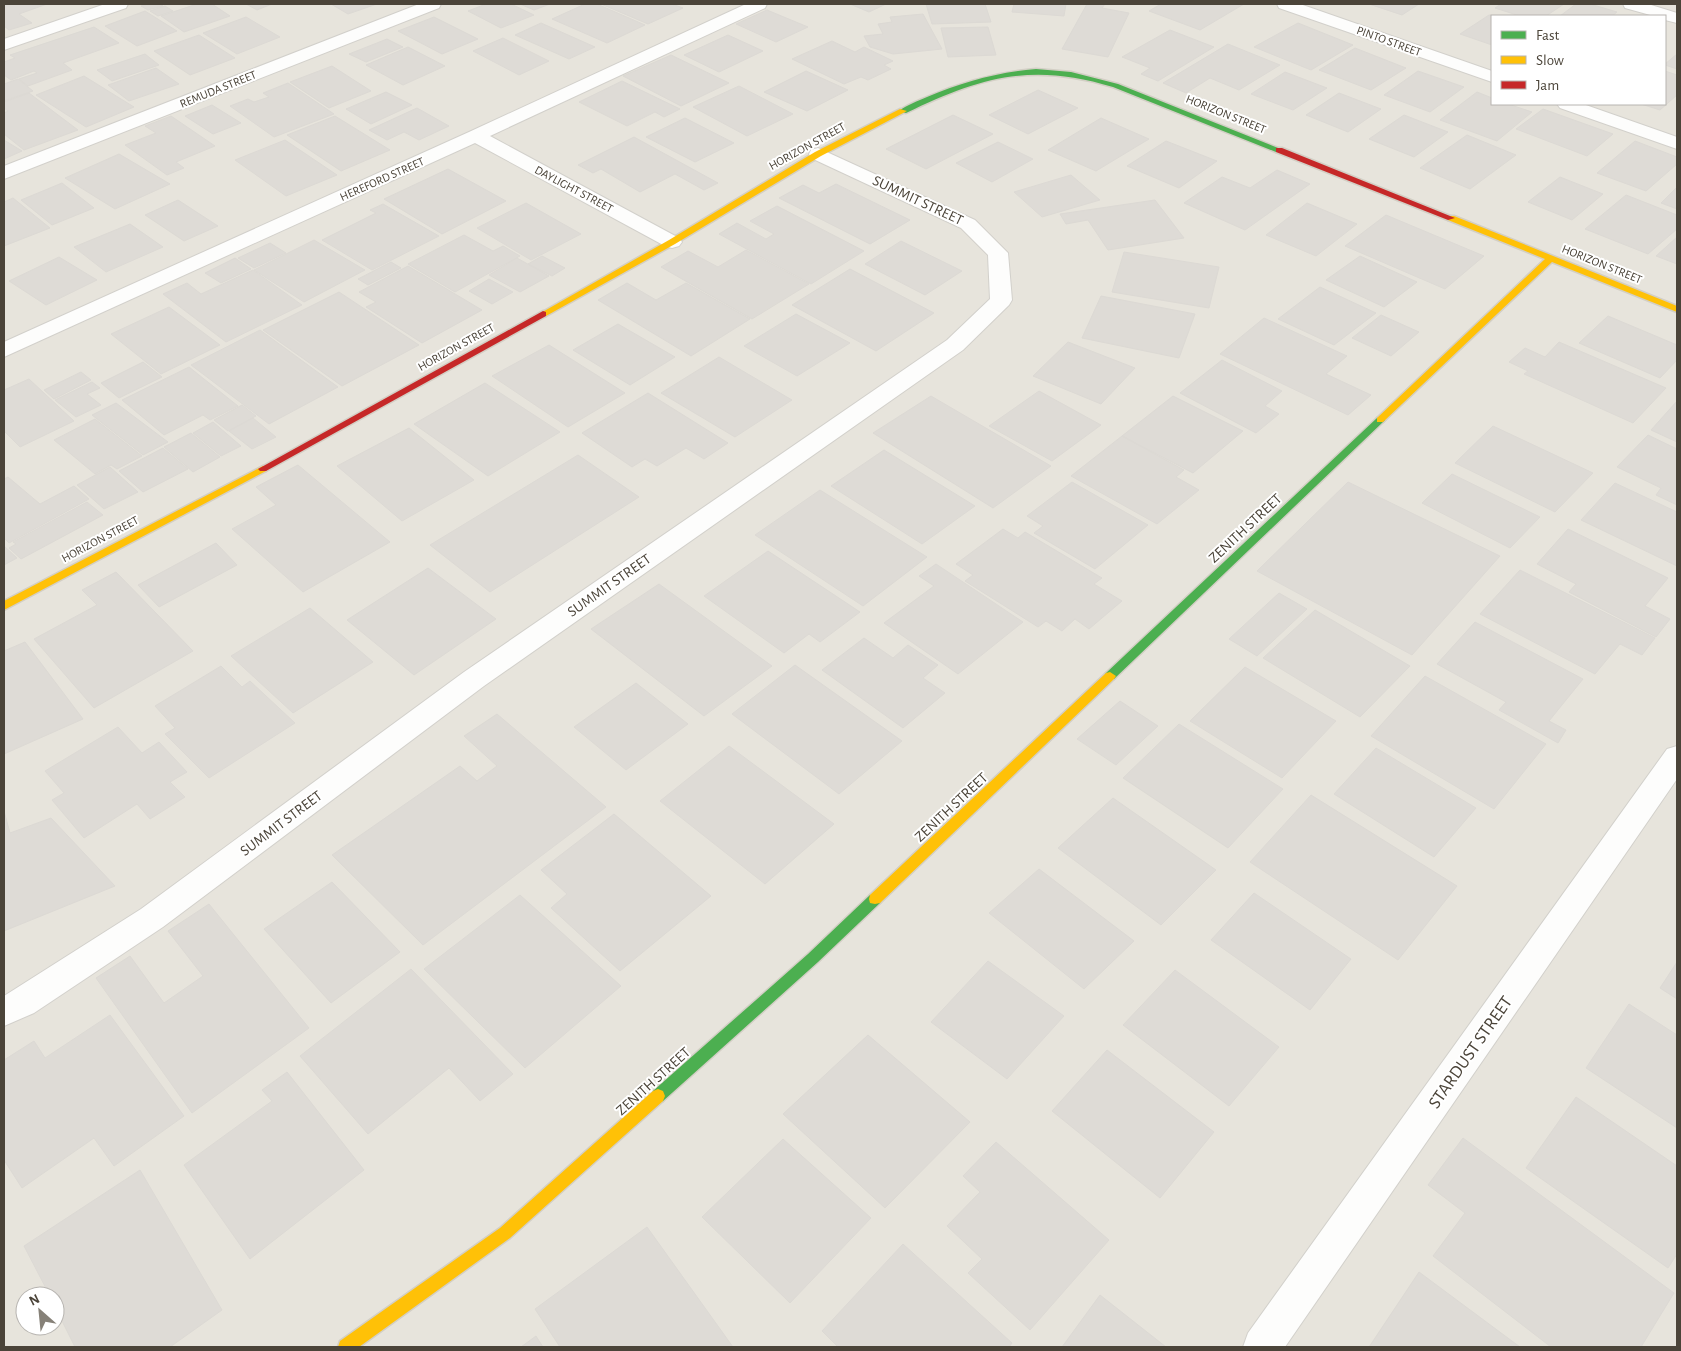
<svg xmlns="http://www.w3.org/2000/svg" width="1681" height="1351" viewBox="0 0 1681 1351" font-family="'Alegreya Sans',sans-serif">
<rect width="100%" height="100%" fill="#f4f2ee"/>
<path fill="#e7e4dc" fill-rule="evenodd" d="M4,4H1677V1347H4ZM1492,16H1665V104H1492ZM25,1296H55V1326H25Z"/>
<path fill="#dedbd6" stroke="#dcd9d4" d="M4,4H47L19,14L32,23L9,30L4,26Z
M148,4H160L163,6L148,10L141,6Z
M197,4H212L230,16L184,32L161,16Z
M246,4H272L257,10Z
M331,4H377L348,14Z
M486,4H511L534,15L501,28L468,11Z
M520,4H550L534,10Z
M585,4H597L645,25L607,43L552,19Z
M601,4H672L683,8L648,24Z
M850,4H886L869,12Z
M926,4H985L991,22L932,24Z
M1014,4H1066L1064,16L1012,12Z
M1087,4H1105L1102,8L1129,13L1108,57L1062,49Z
M1161,4H1244L1200,30L1149,11Z
M1369,4H1419L1402,15Z
M1501,4H1564L1546,16H1520L1495,8Z
M1576,4H1590L1617,12L1612,16H1560Z
M165,6L173,11L158,16L150,11Z
M767,10L808,27L776,42L736,24Z
M145,11L177,31L137,46L105,26Z
M923,14L942,49L893,54L870,47L864,36L883,34L878,24L892,22L890,17Z
M1489,15L1494,16L1492,45L1460,34Z
M246,17L280,37L237,54L203,33Z
M434,17L478,39L442,54L398,31Z
M541,23L595,47L569,59L515,35Z
M1298,23L1353,45L1311,70L1254,47Z
M94,27L119,43L63,63L72,70L28,86L19,79L37,73L34,71L11,80L4,75V62L15,58L10,55Z
M988,27L996,55L948,57L941,28Z
M1170,30L1214,47L1158,81L1141,74L1150,68L1122,57Z
M199,35L235,58L190,75L154,51Z
M728,35L763,51L719,72L684,55Z
M503,38L549,61L519,75L473,51Z
M387,39L403,47L366,62L349,54Z
M832,41L855,52L864,47L893,61L884,65L891,69L868,80L861,77L844,84L792,59Z
M1228,44L1280,65L1239,90L1210,78L1186,93L1163,83Z
M408,47L445,66L403,85L366,65Z
M1355,48L1406,68L1371,90L1319,70Z
M145,54L159,65L112,81L97,70Z
M1677,54V69L1665,65V64Z
M671,55L729,83L681,106L623,76Z
M332,66L371,91L329,108L290,82Z
M156,68L179,84L129,101L108,85Z
M806,71L848,90L807,111L764,92Z
M1418,71L1464,87L1430,112L1384,95Z
M1665,71L1677,75V95L1660,110L1641,104H1665Z
M1285,72L1327,88L1293,110L1251,94Z
M84,76L134,107L86,127L36,95Z
M18,79L33,91L4,101V84Z
M622,81L680,109L664,117L655,112L627,126L579,102Z
M288,83L334,114L274,137L230,106L248,99L254,102L269,97L263,93Z
M739,86L793,114L747,136L693,107Z
M1038,90L1078,108L1028,134L989,115Z
M386,92L412,105L371,124L346,109Z
M1477,92L1492,98V104H1508L1532,112L1497,141L1440,120Z
M29,93L78,130L24,150L4,134V113L8,111L4,108V102Z
M1339,93L1381,109L1348,132L1306,115Z
M212,105L241,123L213,134L185,116Z
M417,108L449,126L419,140L404,132L387,140L369,130Z
M1543,109L1613,134L1587,156L1516,129Z
M953,115L993,134L926,169L886,149Z
M1404,115L1448,132L1414,157L1369,139Z
M171,116L215,146L176,162L184,168L167,175L125,145L156,133L145,126Z
M335,116L390,150L341,171L287,135Z
M685,118L734,143L695,162L646,137Z
M1101,118L1149,139L1096,171L1048,150Z
M1467,135L1516,155L1470,189L1420,168Z
M634,137L718,183L704,190L675,174L640,192L601,169L593,173L578,165Z
M4,140L22,151L4,159Z
M285,140L337,175L286,196L235,160Z
M1166,141L1217,161L1179,188L1127,166Z
M1635,141L1677,157V164L1646,191L1597,173Z
M998,142L1033,159L992,182L956,163Z
M119,154L170,184L115,209L65,178Z
M448,169L506,201L442,234L384,199Z
M1277,170L1310,184L1245,230L1184,203L1222,177L1250,188Z
M1071,175L1100,200L1042,217L1014,192Z
M1560,177L1603,194L1572,220L1528,202Z
M62,183L94,208L52,225L21,200Z
M836,184L910,220L870,244L779,198L803,185L819,193Z
M1677,187V209L1661,203Z
M1626,195L1677,215V229L1648,254L1585,229Z
M13,198L50,228L4,246V202Z
M178,200L218,226L184,241L145,215Z
M1155,200L1184,238L1108,250L1088,220L1066,224L1060,214Z
M526,203L581,234L531,260L477,228Z
M1307,203L1357,224L1316,256L1266,235Z
M383,204L439,236L372,270L322,240L376,213L370,210Z
M777,206L864,251L811,284L719,234L737,223L766,239L774,234L750,221Z
M1386,215L1484,256L1445,289L1345,246Z
M130,224L163,247L106,272L74,247Z
M464,235L493,251L503,246L520,256L455,292L408,264Z
M1677,237V264L1656,256Z
M314,240L365,270L304,302L254,270Z
M901,241L962,271L925,295L865,264Z
M270,243L286,253L254,268L238,258Z
M746,250L809,284L752,319L661,267L688,251L718,267Z
M1124,252L1219,267L1209,308L1112,292Z
M542,256L565,268L552,276L528,264Z
M1360,256L1417,282L1384,307L1326,280Z
M59,257L97,280L46,305L9,281Z
M235,258L251,269L221,283L205,273Z
M517,258L549,276L520,292L489,275Z
M391,262L401,268L368,285L358,279Z
M408,266L482,310L422,343L366,307L376,302L359,292Z
M850,269L934,313L876,351L792,305Z
M253,270L302,305L226,342L163,294L187,283L201,294Z
M489,279L513,292L492,304L469,291Z
M627,283L656,300L686,283L750,319L691,356L598,300Z
M1320,287L1376,313L1334,345L1278,319Z
M339,292L419,345L342,386L263,330Z
M1101,296L1195,314L1179,358L1082,338Z
M169,307L220,345L161,374L111,334Z
M796,314L850,343L797,376L744,346Z
M1381,315L1419,332L1391,356L1352,338Z
M1608,316L1677,345V360L1660,378L1579,343Z
M1264,318L1347,356L1326,374L1371,395L1348,415L1220,354Z
M618,324L675,357L630,385L573,350Z
M260,330L338,387L269,424L191,365Z
M1068,342L1135,368L1101,404L1033,376Z
M1559,342L1666,388L1633,423L1524,374L1528,371L1509,362L1525,348L1545,357Z
M549,345L625,393L568,427L492,376Z
M719,357L792,400L735,437L661,393Z
M1222,360L1282,391L1265,406L1279,414L1256,433L1180,393Z
M143,362L162,377L119,398L101,383Z
M189,367L238,406L210,420L203,415L164,435L122,400Z
M81,372L91,380L54,399L44,390Z
M29,379L74,421L20,447L4,431V390Z
M92,382L100,388L87,394L101,405L76,417L55,400Z
M485,383L560,432L488,476L414,424Z
M1039,391L1101,425L1052,461L989,426Z
M648,393L728,443L704,459L686,448L657,466L645,459L632,467L582,433Z
M931,396L1051,466L993,508L873,433Z
M1173,396L1243,431L1193,473L1122,436Z
M1677,401V442L1651,430Z
M116,403L168,442L143,455L92,415Z
M242,405L256,416L228,431L214,420Z
M253,418L276,437L252,449L229,431Z
M95,419L142,456L117,469L111,465L95,474L54,440Z
M213,422L241,446L221,456L193,433Z
M1493,426L1593,473L1555,512L1455,463Z
M409,428L474,480L402,521L337,466Z
M191,433L220,457L193,472L164,447Z
M1648,435L1677,449V505L1656,495L1661,488L1617,467Z
M1122,436L1184,470L1176,477L1199,490L1157,524L1071,476Z
M163,448L188,469L143,492L119,471Z
M884,450L975,506L922,544L831,486Z
M578,455L639,497L490,592L430,545Z
M298,465L390,542L303,592L232,529L276,505L256,487Z
M110,467L138,492L104,509L77,485Z
M1452,474L1540,517L1510,548L1422,503Z
M8,477L40,504L74,486L89,499L9,543L4,538V479Z
M1072,482L1148,525L1095,569L1034,533L1043,526L1027,516Z
M1348,482L1500,556L1412,655L1257,571Z
M1615,483L1677,512V566L1581,520Z
M820,490L927,557L863,606L755,535Z
M87,502L103,515L21,559L9,548L16,544L13,542Z
M1003,529L1018,538L1025,532L1102,578L1094,584L1122,601L1089,629L1075,619L1062,631L1046,621L1038,627L965,581L973,575L956,564Z
M1568,529L1668,578L1645,606L1670,619L1656,637L1569,592L1576,584L1537,564Z
M216,543L237,565L159,607L138,585Z
M4,546L17,558L4,565Z
M768,551L860,612L820,642L809,634L784,653L704,596Z
M936,564L1023,622L958,674L884,623L934,586L919,576Z
M428,568L496,619L414,675L347,620Z
M1520,570L1655,638L1642,655L1620,644L1595,674L1480,614Z
M116,572L193,651L94,708L34,639L97,605L82,590Z
M659,584L772,666L704,716L591,629Z
M1279,593L1307,609L1257,656L1229,639Z
M310,608L373,662L293,713L231,656Z
M1315,610L1410,666L1360,717L1263,658Z
M1475,622L1583,679L1549,721L1566,730L1558,743L1499,710L1506,702L1437,664Z
M864,638L893,658L908,645L938,665L923,678L945,693L903,728L822,670Z
M25,642L83,719L4,754V651Z
M795,665L902,741L839,794L732,714Z
M221,666L242,687L250,681L295,723L209,778L165,734L175,728L155,706Z
M1245,667L1336,721L1282,778L1190,721Z
M1425,676L1546,744L1494,809L1371,736Z
M636,683L688,724L626,770L574,727Z
M1120,701L1158,726L1116,765L1077,739Z
M497,714L606,807L423,945L332,855L460,766L477,781L497,766L464,736Z
M1179,724L1283,789L1228,848L1123,778Z
M118,727L142,753L159,742L187,772L170,782L185,797L150,819L137,804L84,838L52,800L64,793L45,771Z
M729,746L834,824L765,884L660,801Z
M1376,748L1476,808L1434,857L1334,794Z
M1311,795L1457,886L1398,960L1250,862Z
M1113,798L1216,870L1161,925L1058,848Z
M4,811L10,833L51,818L115,886L4,931Z
M614,814L711,896L620,971L551,908L567,894L541,870Z
M1039,869L1134,941L1084,989L989,913Z
M332,882L400,952L331,1003L264,929Z
M1254,893L1351,959L1310,1010L1211,940Z
M520,895L621,986L525,1068L424,969Z
M209,904L309,1028L192,1113L96,978L130,956L164,1003L203,976L168,931Z
M988,961L1064,1016L1007,1079L931,1022Z
M1677,962V999L1660,988Z
M411,969L513,1074L480,1101L449,1068L368,1134L300,1056Z
M1175,970L1279,1047L1229,1106L1123,1025Z
M1629,1004L1677,1035V1128L1586,1068Z
M110,1015L184,1116L114,1166L94,1138L22,1188L4,1160V1060L34,1041L45,1058Z
M868,1035L970,1122L885,1208L783,1114Z
M1107,1050L1214,1132L1160,1198L1052,1111Z
M287,1072L364,1170L250,1259L184,1165L272,1101L262,1090Z
M1576,1097L1677,1166V1254L1668,1268L1526,1168Z
M1463,1138L1674,1293L1641,1347H1551L1433,1256L1465,1213L1428,1185Z
M783,1139L871,1218L790,1303L702,1217Z
M996,1142L1109,1240L1030,1330L968,1273L982,1259L947,1226L980,1192L963,1176Z
M140,1170L222,1310L170,1347H75L55,1307V1296H50L24,1246Z
M647,1227L733,1347H560L535,1309Z
M903,1244L1012,1343L1009,1347H838L822,1331Z
M1419,1272L1520,1347H1369Z
M1100,1295L1166,1347H1062Z
M536,1336L543,1347H521Z"/>
<g fill="none" stroke-linecap="round" stroke-linejoin="round">
<g stroke="#d2d0cb" stroke-width="2">
<path id="street" d="M105,4H128L126,8L4,50V39Z
M419,4H441L439,8L4,179V166Z
M746,4H767L765,8L490,136L679,238L682,242L679,246L672,248L665,246L475,143L4,357V342L469,132Z
M1277,4H1300L1492,71V82L1279,8Z
M1623,4H1648L1677,13V23L1665,20V16H1654L1625,8Z
M1557,104H1583L1677,137V149L1560,108Z
M818,148L975,220L1008,253L1012,300L1009,305L963,350L484,686L163,927L34,1013L4,1026V996L141,909L464,672L947,340L990,299L988,255L961,228L811,158L809,154L811,150Z
M1677,746V779L1285,1347H1243L1248,1333L1667,749Z"/>
</g>
<g stroke="#d3cfc5" stroke-width="3">
<path id="fast" d="M1036,69L1071,72L1118,84L1283,150L1276,152L1113,87C1032,62 980,77 906,113L899,111C907,105 918,101 927,97C962,82 998,72 1036,69Z
M1380,417L1385,420L1383,422L1114,679H1106L1104,676L1106,673L1377,418Z
M875,894L880,895L881,899L880,903L818,962L663,1101L658,1103L653,1101L651,1096L653,1091L808,954L870,895Z"/>
</g>
<g stroke="#d3cfc5" stroke-width="3">
<path id="slow" d="M900,109L907,111L821,156L675,244L546,316H540L539,314L669,240L815,152Z
M1448,216H1454L1677,306V312L1552,262L1383,422H1377V418L1545,259L1448,220Z
M263,466L268,469L266,471L4,610V601Z
M1110,672L1116,676L1114,679L880,903L875,904L870,903L869,899L870,895L1106,673Z
M658,1089L663,1091L665,1096L663,1101L510,1238L359,1347H338L340,1341L500,1228L653,1091Z"/>
</g>
<g stroke="#d3cfc5" stroke-width="3">
<path id="jam" d="M1276,148H1282L1455,218L1448,220L1276,152Z
M543,311L546,312V316L266,471H260L258,469Z"/>
</g>
<use href="#street" fill="#fdfdfc" fill-rule="evenodd"/>
<use href="#fast" fill="#4caf50" fill-rule="evenodd"/>
<use href="#slow" fill="#ffc107" fill-rule="evenodd"/>
<use href="#jam" fill="#c62828" fill-rule="evenodd"/>
</g>
<g text-anchor="middle" stroke-width="4" stroke-linejoin="round" paint-order="stroke">
<g font-size="12" fill="#4b4439" stroke="#fff">
<text transform="translate(1389 41) rotate(20)" y="4">PINTO STREET</text>
<text transform="translate(218 89) rotate(-22)" y="4">REMUDA STREET</text>
<text transform="translate(1226 114) rotate(22)" y="4">HORIZON STREET</text>
<text transform="translate(807 146) rotate(-29)" y="4">HORIZON STREET</text>
<text transform="translate(382 179) rotate(-24)" y="4">HEREFORD STREET</text>
<text transform="translate(574 189) rotate(28)" y="4">DAYLIGHT STREET</text>
<text transform="translate(1602 264) rotate(22)" y="4">HORIZON STREET</text>
<text transform="translate(456 347) rotate(-29)" y="4">HORIZON STREET</text>
<text transform="translate(100 539) rotate(-28)" y="4">HORIZON STREET</text>
</g>
<g font-size="15" fill="#4b4439" stroke="#fff">
<text transform="translate(918 200) rotate(25)" y="5">SUMMIT STREET</text>
<text transform="translate(1245 528) rotate(-43)" y="5">ZENITH STREET</text>
<text transform="translate(609 585) rotate(-35)" y="5">SUMMIT STREET</text>
<text transform="translate(951 807) rotate(-43)" y="5">ZENITH STREET</text>
<text transform="translate(281 823) rotate(-37)" y="5">SUMMIT STREET</text>
<text transform="translate(653 1081) rotate(-42)" y="5">ZENITH STREET</text>
</g>
<g font-size="18" fill="#4b4439" stroke="#fff">
<text transform="translate(1470 1052) rotate(-55)" y="6">STARDUST STREET</text>
</g>
</g>
<rect width="1681" height="1351" fill="none" stroke="#4b4439" stroke-width="10"/>
<rect x="1491" y="15" width="175" height="90" fill="#ffffff" stroke="#b7b4b0"/>
<rect x="1501" y="31" width="25" height="8" fill="#4caf50" stroke="#b7b4b0"/>
<text x="1536" y="40" font-size="15" fill="#4b4439">Fast</text>
<rect x="1501" y="56" width="25" height="8" fill="#ffc107" stroke="#b7b4b0"/>
<text x="1536" y="65" font-size="15" fill="#4b4439">Slow</text>
<rect x="1501" y="81" width="25" height="8" fill="#c62828" stroke="#b7b4b0"/>
<text x="1536" y="90" font-size="15" fill="#4b4439">Jam</text>
<g transform="translate(40 1311) rotate(333)"><circle r="24" fill="#ffffff" stroke="#b7b4b0"/>
<path d="M0-4L9 19L0 12L-9 19Z" fill="#868178"/>
<text y="-8" font-size="14" font-weight="bold" text-anchor="middle" fill="#4b4439">N</text>
</g>
</svg>
